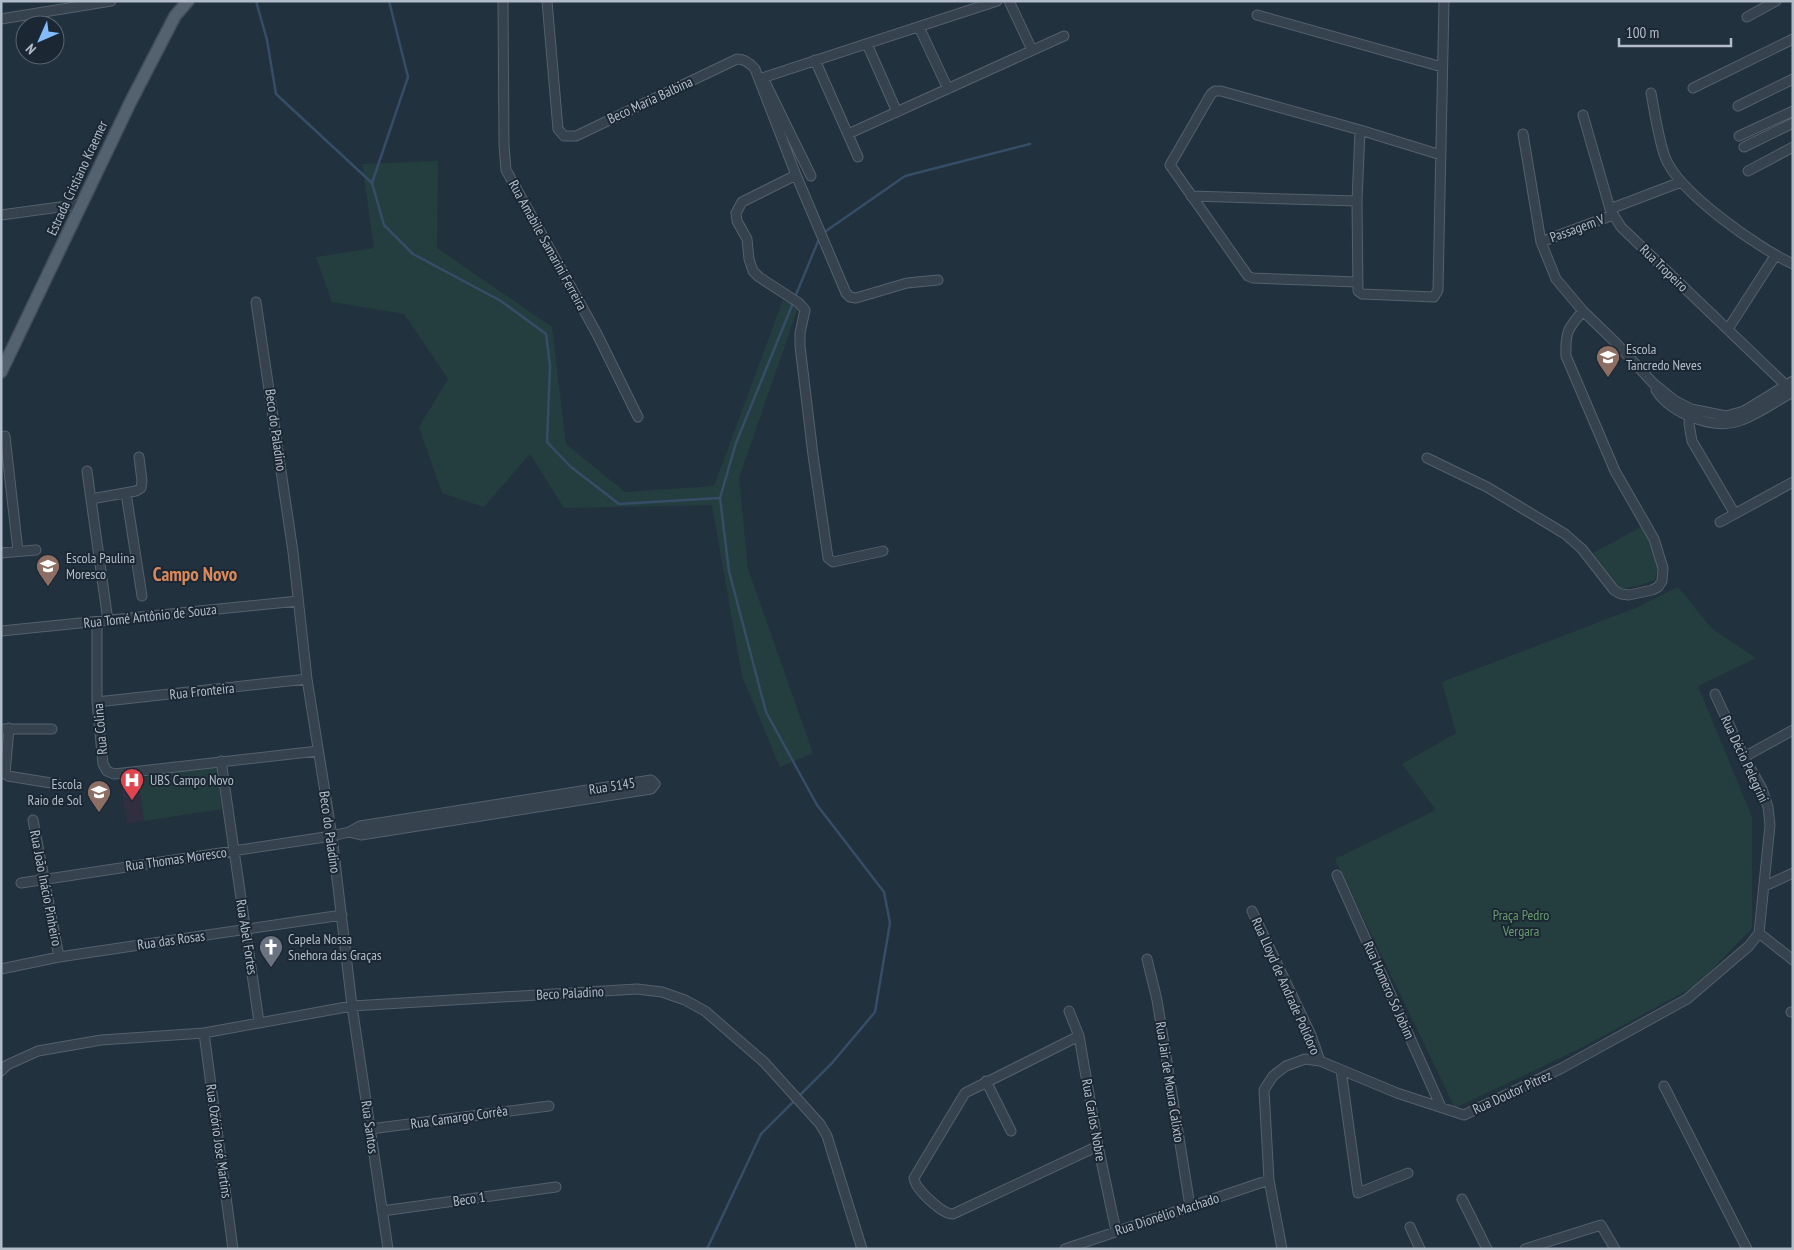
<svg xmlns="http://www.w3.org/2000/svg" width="1794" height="1250" viewBox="0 0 1794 1250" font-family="'PT Sans Narrow',sans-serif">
<rect width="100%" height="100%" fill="#22313e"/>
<path fill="#2f2f3f" d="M138,778L144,821L127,824L120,780Z"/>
<path fill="#243e3f" d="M438,161L437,248L552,327L566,444L625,492L714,486L783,300L798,308L739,478L748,569L813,753L780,767L742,676L712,505L564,508L530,454L484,507L442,493L419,427L448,379L404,314L332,302L316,257L374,248L362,164Z
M1641,527L1650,541L1658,565L1655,580L1637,586L1619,589L1591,554Z
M1678,587L1712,629L1756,658L1698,686L1752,817V928L1697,985L1579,1049L1455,1108L1335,859L1436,810L1402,764L1456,733L1442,682L1636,608Z
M216,765L222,809L144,821L138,778Z"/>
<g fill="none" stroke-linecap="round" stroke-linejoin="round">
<path stroke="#354d66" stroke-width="2.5" d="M256,1L267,40L276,94L372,183
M389,1L408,77L372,183L384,225L413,254L501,301L546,334L550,366L547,442L571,467L619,504L720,498
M826,231L905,176L1030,144
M795,297L819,239
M793,303L736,443L720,498L729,571L766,712L817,805L884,892L890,923L875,1012L832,1063L799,1096
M707,1249L761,1134L795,1100"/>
<g stroke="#54606c" stroke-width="11">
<path id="minor" d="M503,1L504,145L506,170L597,334L638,417
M547,1L558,129L564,136H576L737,59C745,59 750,63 755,69L796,175L846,293L850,297L856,298L907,283L938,280
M1009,1L1032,50
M1257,15L1442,67
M1747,17L1776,1
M1,19L111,1
M919,27L948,89
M867,44L897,112
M815,60L858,157
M759,79L997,1
M764,80L811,176
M1693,88L1793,39
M1651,93C1655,114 1658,137 1665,157C1678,192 1758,248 1793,264
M1738,106L1793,79
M1583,115L1610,209L1621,227L1793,392
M1360,130L1357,201L1358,291L1362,294L1434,297L1438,290L1444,1
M848,134L1064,36
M1523,134L1541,242L1556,279L1583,311L1615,342L1653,383L1674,400L1691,409L1726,416L1744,411L1793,381
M1739,136L1793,111
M1744,147L1793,123
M1748,171L1793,147
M796,175L742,202L736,213L737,221L747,239L749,259L753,271L759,277L799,303L805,310L800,333V346L813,455L828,558L833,562L883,551
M1191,196L1357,201
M1610,209L1681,182
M1,215L82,204
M1541,242L1613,215
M1357,282L1253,278L1248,276L1170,165L1211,94L1215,91H1221L1360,130L1441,155
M256,302L293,552L307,679L332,836L352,1006L388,1249
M1728,329L1775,256
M1656,390C1670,414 1715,431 1742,420C1760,413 1776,401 1793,392
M1690,414L1689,424L1692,441L1735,514
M5,436L18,551
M1427,458L1487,487L1565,534L1582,549L1614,590L1621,594L1629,595L1652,590L1658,587L1662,581L1663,568L1654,539L1615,471L1566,356C1565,332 1568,328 1583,311
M87,471L108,621
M126,493L142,596
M91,499L136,491L141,488L142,481L139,457
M1720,522L1793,482
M1,553L36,550
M97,622V702L103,764L107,771L114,774L318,751
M1,631L298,601
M97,702L307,679
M9,728L5,774L8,776L57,784
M1,729H52
M1744,757L1793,730
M221,761L259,1022
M33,820L59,957
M1337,875L1441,1107
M21,883L332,836L349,832L360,826L651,780L655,784L651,789L361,835L349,832
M1765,886L1793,873
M1252,911L1311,1035L1320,1061
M1759,933L1793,960
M1147,959L1157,1000L1190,1206
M1,969L59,957L342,915
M1069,1011L1079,1036L1098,1146L1116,1231
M1791,1012H1793
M204,1033L233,1249
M1079,1036L965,1093L914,1178C915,1189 942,1214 953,1214L1098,1146
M1341,1070L1358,1193L1408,1173
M1,1071L7,1065L38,1051L101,1040L204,1033L352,1006L637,989L662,992L685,1000L705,1011L764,1062L820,1124L827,1136L862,1249
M986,1081L1011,1131
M1664,1086L1747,1249
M370,1129L549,1106
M1462,1199L1487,1249
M382,1211L556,1187
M1410,1227L1420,1249
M1065,1249L1269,1180
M1282,1249L1269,1180L1264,1090L1273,1076L1286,1066L1305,1059L1320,1061L1397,1093L1464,1115L1562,1068L1687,999L1749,946L1759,933L1770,825L1768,807L1762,789L1744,757L1715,694
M1525,1249L1601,1225L1615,1249"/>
</g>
<g stroke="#424e5a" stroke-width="14">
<path id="major" d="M1,372L131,101L175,16L188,1"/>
</g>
<use href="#minor" stroke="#36424e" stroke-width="9"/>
<use href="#major" stroke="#54616e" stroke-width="11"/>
</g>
<defs>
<g id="school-pin" transform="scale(1.25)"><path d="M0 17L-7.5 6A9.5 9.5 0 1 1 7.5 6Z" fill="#8d6e63" stroke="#1b2733"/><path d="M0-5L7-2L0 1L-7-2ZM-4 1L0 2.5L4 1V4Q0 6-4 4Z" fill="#fff"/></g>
<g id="hospital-pin" transform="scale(1.25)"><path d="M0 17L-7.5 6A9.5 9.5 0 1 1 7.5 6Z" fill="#e0444e" stroke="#1b2733"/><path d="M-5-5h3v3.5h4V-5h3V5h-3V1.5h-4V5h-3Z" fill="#fff"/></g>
<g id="church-pin" transform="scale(1.25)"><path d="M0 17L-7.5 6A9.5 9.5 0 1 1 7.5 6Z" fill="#6b7280" stroke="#1b2733"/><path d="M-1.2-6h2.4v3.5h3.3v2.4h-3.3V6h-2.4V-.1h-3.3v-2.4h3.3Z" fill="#fff"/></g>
</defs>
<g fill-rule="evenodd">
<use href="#school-pin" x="1608" y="357"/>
<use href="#school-pin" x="48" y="566"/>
<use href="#hospital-pin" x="132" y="780"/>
<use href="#school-pin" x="99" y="792"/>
<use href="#church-pin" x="271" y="947"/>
</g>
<g text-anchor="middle" stroke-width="4" stroke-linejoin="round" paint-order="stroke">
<g font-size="14" fill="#b2bdc9" stroke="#1b2733">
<text transform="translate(650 100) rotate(-25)" y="5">Beco Maria Balbina</text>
<text transform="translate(77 178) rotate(-65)" y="5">Estrada Cristiano Kraemer</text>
<text transform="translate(1577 228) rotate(-20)" y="5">Passagem V</text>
<text transform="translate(548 245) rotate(61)" y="5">Rua Amabile Samarini Ferreira</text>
<text transform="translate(1664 268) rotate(44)" y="5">Rua Tropeiro</text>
<text transform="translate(276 430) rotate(82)" y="5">Beco do Paladino</text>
<text transform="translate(150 616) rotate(-6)" y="5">Rua Tomé Antônio de Souza</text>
<text transform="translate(202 691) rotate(-6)" y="5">Rua Fronteira</text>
<text transform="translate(100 729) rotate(-95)" y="5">Rua Colina</text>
<text transform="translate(1745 759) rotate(65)" y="5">Rua Décio Pelegrini</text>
<text transform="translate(612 786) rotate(-9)" y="5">Rua 5145</text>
<text transform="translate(330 832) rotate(82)" y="5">Beco do Paladino</text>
<text transform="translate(176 859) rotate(-8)" y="5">Rua Thomas Moresco</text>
<text transform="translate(46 888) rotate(79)" y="5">Rua João Inácio Pinheiro</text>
<text transform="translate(247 937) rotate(81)" y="5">Rua Abel Fortes</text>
<text transform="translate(171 940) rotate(-8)" y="5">Rua das Rosas</text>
<text transform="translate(1286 986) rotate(66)" y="5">Rua Lloyd de Andrade Polidoro</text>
<text transform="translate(1389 990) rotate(66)" y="5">Rua Homero Só Jobim</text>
<text transform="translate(570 993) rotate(-3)" y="5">Beco Paladino</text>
<text transform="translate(1170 1082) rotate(81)" y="5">Rua Jair de Moura Calixto</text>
<text transform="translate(1512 1092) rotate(-25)" y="5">Rua Doutor Pitrez</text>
<text transform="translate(459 1117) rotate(-8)" y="5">Rua Camargo Corrêa</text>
<text transform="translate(1094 1120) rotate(80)" y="5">Rua Carlos Nobre</text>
<text transform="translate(370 1127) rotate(82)" y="5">Rua Santos</text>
<text transform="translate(219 1141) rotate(82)" y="5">Rua Ozório José Martins</text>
<text transform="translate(469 1199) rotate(-8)" y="5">Beco 1</text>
<text transform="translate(1167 1214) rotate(-18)" y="5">Rua Dionélio Machado</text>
</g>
<g font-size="14" fill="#b2bdc9" stroke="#1b2733" text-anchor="start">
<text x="1626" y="354">Escola<tspan x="1626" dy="16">Tancredo Neves</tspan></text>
<text x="66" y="563">Escola Paulina<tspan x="66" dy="16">Moresco</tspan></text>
<text x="150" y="785">UBS Campo Novo</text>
<text x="82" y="789" text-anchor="end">Escola<tspan x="82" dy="16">Raio de Sol</tspan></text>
<text x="288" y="944">Capela Nossa<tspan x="288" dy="16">Snehora das Graças</tspan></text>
</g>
<g font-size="14" fill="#689c70" stroke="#1b2733">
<text x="1521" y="920">Praça Pedro<tspan x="1521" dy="16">Vergara</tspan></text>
</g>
<g font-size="19" font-weight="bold" fill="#da895c" stroke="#1b2733">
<text x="195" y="581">Campo Novo</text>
</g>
</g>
<rect width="1794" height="1250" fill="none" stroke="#b2bdc9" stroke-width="5"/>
<g transform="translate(40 40) rotate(225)"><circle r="24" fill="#1b2733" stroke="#57636f"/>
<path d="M0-4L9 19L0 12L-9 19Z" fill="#83bcfe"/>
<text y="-8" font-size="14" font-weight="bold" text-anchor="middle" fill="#b2bdc9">N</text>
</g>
<path d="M1619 38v8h112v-8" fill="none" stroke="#b2bdc9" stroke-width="2.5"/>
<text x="1626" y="38" font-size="15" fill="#b2bdc9" stroke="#1b2733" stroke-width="4" paint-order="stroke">100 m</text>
</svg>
